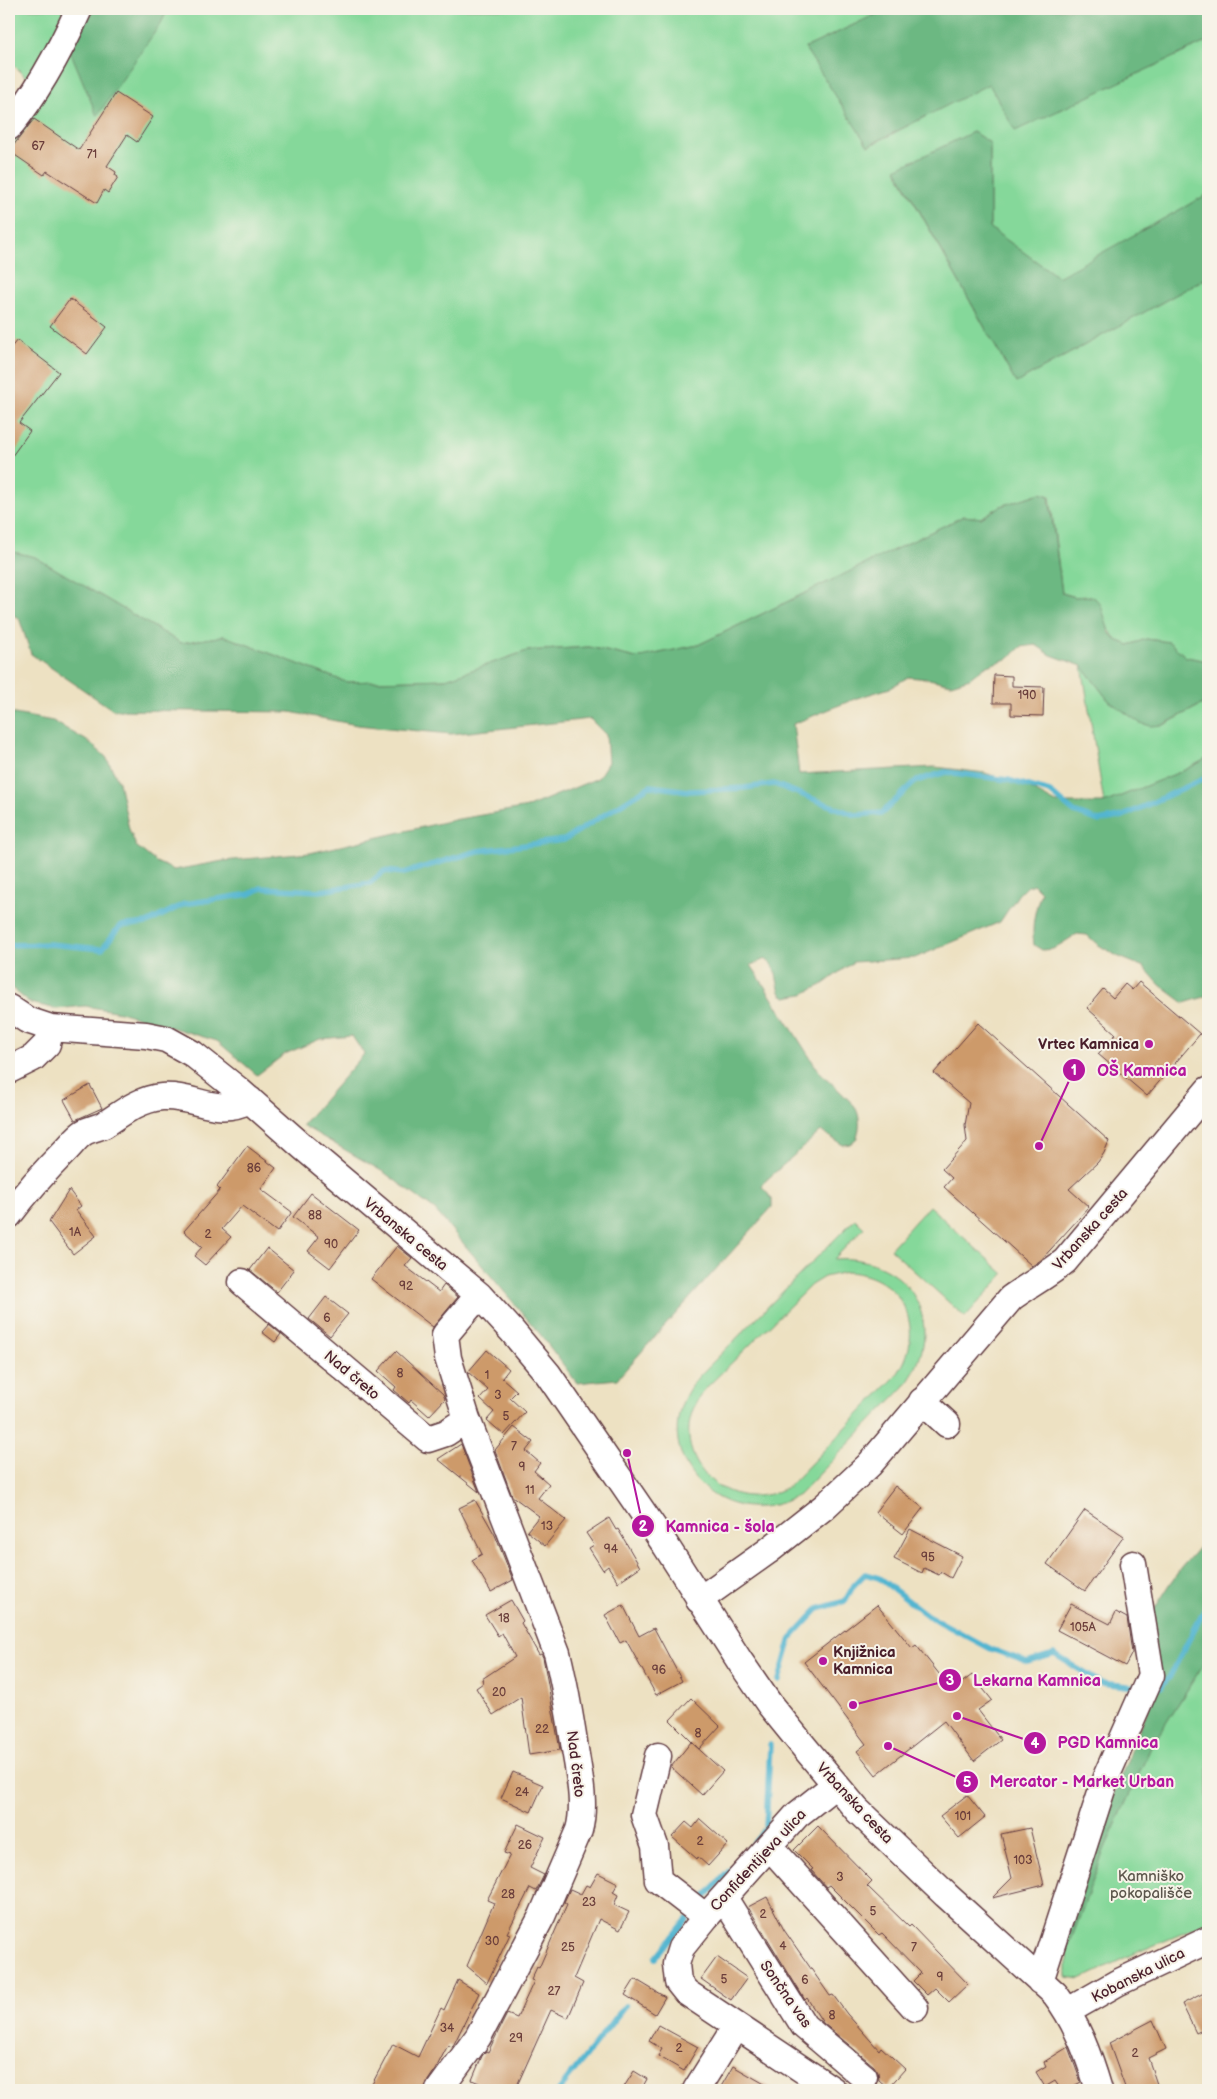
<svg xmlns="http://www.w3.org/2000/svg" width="1217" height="2099" viewBox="0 0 1217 2099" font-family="'Balsamiq Sans',sans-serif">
<rect width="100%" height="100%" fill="#f7f3e8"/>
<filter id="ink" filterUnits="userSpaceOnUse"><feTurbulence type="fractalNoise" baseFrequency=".02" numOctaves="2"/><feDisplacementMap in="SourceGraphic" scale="10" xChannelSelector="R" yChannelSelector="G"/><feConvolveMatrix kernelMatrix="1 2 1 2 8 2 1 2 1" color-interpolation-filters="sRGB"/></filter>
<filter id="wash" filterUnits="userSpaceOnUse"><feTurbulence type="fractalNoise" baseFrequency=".0096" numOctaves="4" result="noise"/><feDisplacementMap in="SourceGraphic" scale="20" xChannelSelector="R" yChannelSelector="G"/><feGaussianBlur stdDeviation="1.12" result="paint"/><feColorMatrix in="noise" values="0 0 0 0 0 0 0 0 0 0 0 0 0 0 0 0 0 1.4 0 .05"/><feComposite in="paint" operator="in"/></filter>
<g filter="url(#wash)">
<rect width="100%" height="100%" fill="#ede1c2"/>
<path fill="#85d89a" stroke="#687c62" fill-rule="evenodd" d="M9,9H89L161,23L168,9H887L805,48L869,146L989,83L1016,130L1208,41V194L1059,278L990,228V143L973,132L896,170L1016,383L1208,277V661L1186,657L1169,642L1146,639L1129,645L1116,640L1087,596L1076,597L1062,593L1050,496L1040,493L1001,506L981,518L964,516L698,645L636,658L589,647L527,651L446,679L346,682L224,636L181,643L35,557L9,551V142L44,95L9,60Z
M1082,666L1109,701L1164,725L1208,701V758L1185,770L1104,803Z
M929,1206L1004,1274L965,1317L890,1249Z
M855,1219L864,1228L834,1259C910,1253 951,1326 904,1387L799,1495C716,1542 636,1443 701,1374ZM846,1272C904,1274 929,1333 895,1377L789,1486C721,1525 655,1443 708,1386L811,1285L824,1277Z
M1208,1657V1923L1133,1954L1080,1979L1067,1977V1951L1104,1850L1152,1745Z"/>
<path fill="#6cb882" stroke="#5b6c56" d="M89,9H168L161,23L97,116L69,48Z
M887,9H1208V41L1015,131L989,84L868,146L805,48Z
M973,132L990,143V228L1058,277L1208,194V277L1016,383L896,169Z
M1040,493L1049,496L1062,593L1075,597L1087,596L1095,598L1101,605L1109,632L1116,640L1129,645L1146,639L1169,642L1186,657L1208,661V701L1163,725L1151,726L1140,723L1109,701L1082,666L1051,655L1036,645L1021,647L1009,658L984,667L970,678L951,684L929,679L908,677L890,688L857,698L793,724L799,774L935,767L985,773L1027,787L1056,803H1104L1185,770L1208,758V996L1184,1003L1160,985L1144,967L1117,956L1097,944L1087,935L1077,934L1053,949L1042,950L1034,945C1031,926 1035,910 1041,892L1033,884L1026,887L1018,895L1000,922L915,958L853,962L822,985L803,994L786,997L781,994C775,980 779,968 765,959L751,965L818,1070L854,1105C861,1117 860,1126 857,1138L850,1144L843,1145L821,1131L761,1185L772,1199V1207L617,1379L577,1383L540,1334L435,1210L385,1173L302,1125L364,1054L352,1036L320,1039L285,1054L257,1075L217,1041L120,1012L85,1006L57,1009L30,1003L9,986V713L53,721L89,742L106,757L119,782L129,829L136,846L156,862L174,870L223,861L310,853L453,820L528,807L598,778L608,762L606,735L590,719L451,734L357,725L290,712L113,710L31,654L19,618L9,613V551L35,557L181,643L224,636L346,682L446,679L527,651L589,647L636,658L698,645L964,516L981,518L1001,506Z
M1208,1537V1657L1152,1745L1104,1850L1067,1951L1060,1948L1099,1830L1157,1687L1149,1617L1180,1569Z"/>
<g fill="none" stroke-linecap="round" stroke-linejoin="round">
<path stroke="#52b5d0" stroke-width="5.5" d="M9,945L49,944L102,949L120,926L147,923L184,904L250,894L261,888L320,891L370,883L384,871L404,873L478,851L564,840L650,786L690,791L744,788L774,784L855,815L882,813L916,781L946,772L1008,780L1050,792L1074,812L1099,821L1123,816L1208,777
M779,1680L791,1638L818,1609L845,1601L854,1585L865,1574L879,1578L927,1615L991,1649L1027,1662L1054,1654L1101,1683L1136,1687
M1161,1687L1169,1678L1208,1603
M703,1899L745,1854L766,1828L770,1745
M656,1958L687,1919
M559,2090L625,2006"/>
</g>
<g id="blocks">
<path fill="#cd9a6b" d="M116,93L153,117L137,142L127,135L107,166L116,172L115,175L118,177L108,193L104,190L97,203L47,171L44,175L9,151L34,119L79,150Z
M70,299L107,327L87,354L50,326Z
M17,340L59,372L19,423L30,431L9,460V350Z
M994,675L1012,676V686L1044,687L1043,716L1011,715V703H993Z
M1139,982L1200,1034L1147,1096L1098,1054L1116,1034L1087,1008L1103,989L1113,998L1125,984L1132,990Z
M978,1023L1109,1141L1104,1153L1098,1162L1069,1189L1089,1207L1041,1260L1032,1266L944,1187L952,1178L942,1169L967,1141L965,1125L969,1103L934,1073Z
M90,1085L102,1108L75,1120L64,1100Z
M247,1146L276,1168L261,1189L292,1212L277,1232L242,1206L222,1229L231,1237L205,1265L194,1256L202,1247L184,1231L220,1190L217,1187Z
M69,1190L81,1206L76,1210L96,1236L73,1254L49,1222Z
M311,1193L359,1230L330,1268L308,1251L319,1237L293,1217Z
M397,1246L412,1258L405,1266L439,1292L444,1285L458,1297L433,1327L371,1279Z
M267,1248L294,1270L277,1292L250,1270Z
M326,1297L348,1314L330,1336L309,1319Z
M269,1324L281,1334L275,1342L262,1332Z
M487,1350L509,1369L502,1378L517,1391L510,1398L525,1412L504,1435L487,1420L494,1412L480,1399L488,1390L468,1372Z
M396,1351L443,1394L445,1399L429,1416L411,1400L409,1403L394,1390L396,1387L378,1371Z
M514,1427L533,1442L526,1451L540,1463L534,1471L549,1484L538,1498L566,1520L545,1546L527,1531L539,1516L512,1496L495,1450Z
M461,1444L479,1492L438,1459Z
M895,1486L923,1508L903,1534L875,1512Z
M475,1500L495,1535L513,1580L491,1592L472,1560L482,1554L459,1508Z
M1085,1510L1124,1536L1085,1591L1047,1564Z
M609,1518L616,1530L618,1529L640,1567L618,1582L608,1566L603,1570L589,1548L594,1545L586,1533Z
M910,1529L962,1556L951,1578L941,1572L939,1575L924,1568L922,1573L894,1559Z
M511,1600L523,1621L521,1623L539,1655L541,1654L543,1657L560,1750L529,1755L521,1697L493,1715L476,1688L483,1683L482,1679L515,1657L502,1633L498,1636L485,1615Z
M1071,1604L1110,1624L1116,1612L1127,1618L1132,1653L1125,1666L1057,1630Z
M623,1605L639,1636L654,1628L682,1681L656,1695L626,1640L620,1643L605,1615Z
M877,1605L912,1648L916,1645L952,1690L972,1675L992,1700L978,1710L1001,1740L974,1761L944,1721L876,1775L857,1751L866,1744L804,1662Z
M691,1698L720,1726L699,1749L670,1720Z
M691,1742L723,1771L702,1795L671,1767Z
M513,1772L543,1785L531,1812L501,1798Z
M967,1795L985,1817L959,1838L940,1816Z
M700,1819L728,1844L708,1866L698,1857L697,1859L672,1837L686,1822L693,1828Z
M518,1824L545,1837L530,1868L544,1875L536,1891L530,1888L507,1933L510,1934L487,1983L467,1966L494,1903L487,1900L510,1855L504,1853Z
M818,1826L872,1881L867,1886L909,1927L911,1925L968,1984L949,2002L935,1988L927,1995L913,1981L921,1973L882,1933L879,1935L829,1885L826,1887L811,1870L813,1869L794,1850Z
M1030,1828L1044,1885L992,1898L1012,1878L1001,1834Z
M598,1873L618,1883L613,1892L618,1895L614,1905L629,1912L620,1930L599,1919L574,1978L583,1983L568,2018L551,2010L515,2090H496L472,2080L482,2056L486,2051L488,2052L507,2014L517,2018L534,1981L531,1980L537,1967L539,1968L567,1904L564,1902L570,1889L581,1894L586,1885L590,1887Z
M767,1897L784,1930L830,1996L833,1995L847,2014L879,2050L881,2047L905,2069L888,2088L879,2080L878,2072L874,2066L823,2023L807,1998L805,2000L748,1907Z
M717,1957L747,1978L731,2000L701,1979Z
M635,1979L665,1997L655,2014L625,1995Z
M458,1980L479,1993L454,2044L452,2047L448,2045L435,2070L427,2082L424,2090H369L393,2044L418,2057L441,2008L444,2010Z
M1208,1991V2027L1196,2033L1182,2004Z
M1153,2020L1166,2049L1148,2058L1159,2090H1126L1109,2043Z
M658,2025L698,2047L684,2071L658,2056L662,2049L649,2041Z
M1068,2047L1081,2082L1066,2090H1061L1055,2081L1045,2087L1036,2072L1046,2066L1044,2062Z
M733,2066L775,2090H719Z
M634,2071L647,2079L641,2090H622Z"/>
</g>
</g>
<g filter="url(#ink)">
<use href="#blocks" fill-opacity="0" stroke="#623c42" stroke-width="1"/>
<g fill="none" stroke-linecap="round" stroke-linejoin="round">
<g stroke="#623c42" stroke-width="29">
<path id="minor" d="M9,127C38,92 60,51 79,9
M9,1008L27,1020L51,1028L146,1035L166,1039L193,1054L237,1089L303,1147L479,1295L512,1331L548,1374L666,1546L739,1660L770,1705L805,1748L857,1810L946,1895L1055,1994C1077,2023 1089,2056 1099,2090
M9,1070L33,1058L47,1044L51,1028
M9,1215C27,1191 46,1170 67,1149C72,1144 77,1137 83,1133C89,1129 97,1128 104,1125C122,1113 139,1099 162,1097C196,1095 215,1117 250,1100
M242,1282L428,1439L446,1433L467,1419
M922,1401L947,1424
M699,1600L768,1551L824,1507L869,1465L1011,1298C1029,1285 1048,1275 1065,1261L1208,1090
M658,1756L644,1815L655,1846L658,1880L706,1917
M770,1847L915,2008
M724,1898L804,2026L864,2077
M1040,1981L1106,1777L1151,1675L1133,1564
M1068,2011L1117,1983L1208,1940
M439,2090L478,2037L542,1916L579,1830C586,1804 579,1775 575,1749C570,1716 565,1685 557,1653L467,1419L448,1358L445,1335L479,1295
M696,2090L736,2026
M833,2090L686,1992L678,1982L676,1964L681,1948L706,1917L797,1815L835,1785"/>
</g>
<use href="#minor" stroke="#fff" stroke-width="26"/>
</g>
</g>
<g fill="#b5179e" stroke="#f7f3e8" stroke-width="2">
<circle cx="1149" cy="1044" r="5"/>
<circle cx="823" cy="1661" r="5"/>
</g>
<g text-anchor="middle" stroke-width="4" stroke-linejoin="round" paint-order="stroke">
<g font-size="12" fill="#6b3e3b">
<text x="38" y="150">67</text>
<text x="92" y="158">71</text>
<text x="1027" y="699">190</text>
<text x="254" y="1172">86</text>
<text x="315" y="1219">88</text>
<text x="75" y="1236">1A</text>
<text x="208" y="1238">2</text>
<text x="331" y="1248">90</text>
<text x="406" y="1290">92</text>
<text x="327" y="1322">6</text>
<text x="400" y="1377">8</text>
<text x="487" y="1379">1</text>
<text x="498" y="1399">3</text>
<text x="506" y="1420">5</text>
<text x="514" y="1450">7</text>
<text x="522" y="1471">9</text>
<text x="530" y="1494">11</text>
<text x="547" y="1530">13</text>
<text x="611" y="1553">94</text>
<text x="928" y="1561">95</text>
<text x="504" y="1622">18</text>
<text x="1083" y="1631">105A</text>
<text x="659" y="1674">96</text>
<text x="499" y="1696">20</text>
<text x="542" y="1733">22</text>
<text x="698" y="1737">8</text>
<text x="522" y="1796">24</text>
<text x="963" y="1820">101</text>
<text x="700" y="1845">2</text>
<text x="525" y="1849">26</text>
<text x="1023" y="1864">103</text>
<text x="840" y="1881">3</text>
<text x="508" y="1898">28</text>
<text x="589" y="1906">23</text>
<text x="873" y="1915">5</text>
<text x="763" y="1918">2</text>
<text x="492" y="1945">30</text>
<text x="783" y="1950">4</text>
<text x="568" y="1951">25</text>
<text x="914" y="1951">7</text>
<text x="940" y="1981">9</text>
<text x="724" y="1983">5</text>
<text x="805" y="1984">6</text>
<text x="554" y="1995">27</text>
<text x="832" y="2019">8</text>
<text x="447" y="2032">34</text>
<text x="516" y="2042">29</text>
<text x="679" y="2052">2</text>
<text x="1135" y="2057">2</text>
</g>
<g font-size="15" font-weight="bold" fill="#4a1f2b" stroke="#f7f3e8" text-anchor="end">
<text x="1139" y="1049">Vrtec Kamnica</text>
<text x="833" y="1657" text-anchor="start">Knjižnica<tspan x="833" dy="17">Kamnica</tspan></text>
</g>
<g font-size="15" fill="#4a1f2b" stroke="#f7f3e8">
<text transform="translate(1090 1229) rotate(-48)" y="5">Vrbanska cesta</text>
<text transform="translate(406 1234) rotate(40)" y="5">Vrbanska cesta</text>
<text transform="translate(352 1375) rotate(40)" y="5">Nad čreto</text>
<text transform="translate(576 1764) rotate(83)" y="5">Nad čreto</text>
<text transform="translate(855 1803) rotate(47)" y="5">Vrbanska cesta</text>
<text transform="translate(758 1860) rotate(-47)" y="5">Confidentijeva ulica</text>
<text transform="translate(1138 1975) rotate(-27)" y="5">Kobanska ulica</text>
<text transform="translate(786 1994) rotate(55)" y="5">Sončna vas</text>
</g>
<g font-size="15" fill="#5c564c" stroke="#f7f3e8">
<text x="1151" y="1881">Kamniško<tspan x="1151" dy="17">pokopališče</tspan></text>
</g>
</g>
<path fill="none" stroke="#b5179e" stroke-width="2" d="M1039 1146L1074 1070M627 1453L643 1526M853 1705L950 1680M957 1716L1035 1743M888 1746L967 1782"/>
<g fill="#b5179e" stroke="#f7f3e8" stroke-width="2">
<circle cx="1039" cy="1146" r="5"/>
<circle cx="627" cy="1453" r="5"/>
<circle cx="853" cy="1705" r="5"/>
<circle cx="957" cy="1716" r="5"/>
<circle cx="888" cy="1746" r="5"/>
<circle cx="1074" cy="1070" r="12"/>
<circle cx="643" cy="1526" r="12"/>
<circle cx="950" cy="1680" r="12"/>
<circle cx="1035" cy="1743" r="12"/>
<circle cx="967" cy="1782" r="12"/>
</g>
<g font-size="15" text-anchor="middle" font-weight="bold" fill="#fff">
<text x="1074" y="1075">1</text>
<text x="643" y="1531">2</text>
<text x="950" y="1685">3</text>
<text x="1035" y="1748">4</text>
<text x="967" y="1787">5</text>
</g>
<g font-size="16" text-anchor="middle" font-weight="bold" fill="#b5179e" stroke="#f7f3e8" stroke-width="4" stroke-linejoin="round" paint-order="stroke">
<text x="1142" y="1076">OŠ Kamnica</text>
<text x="720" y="1532">Kamnica - šola</text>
<text x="1037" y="1686">Lekarna Kamnica</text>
<text x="1108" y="1748">PGD Kamnica</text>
<text x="1082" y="1787">Mercator - Market Urban</text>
</g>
<rect width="1217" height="2099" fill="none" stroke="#f7f3e8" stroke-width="30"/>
</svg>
